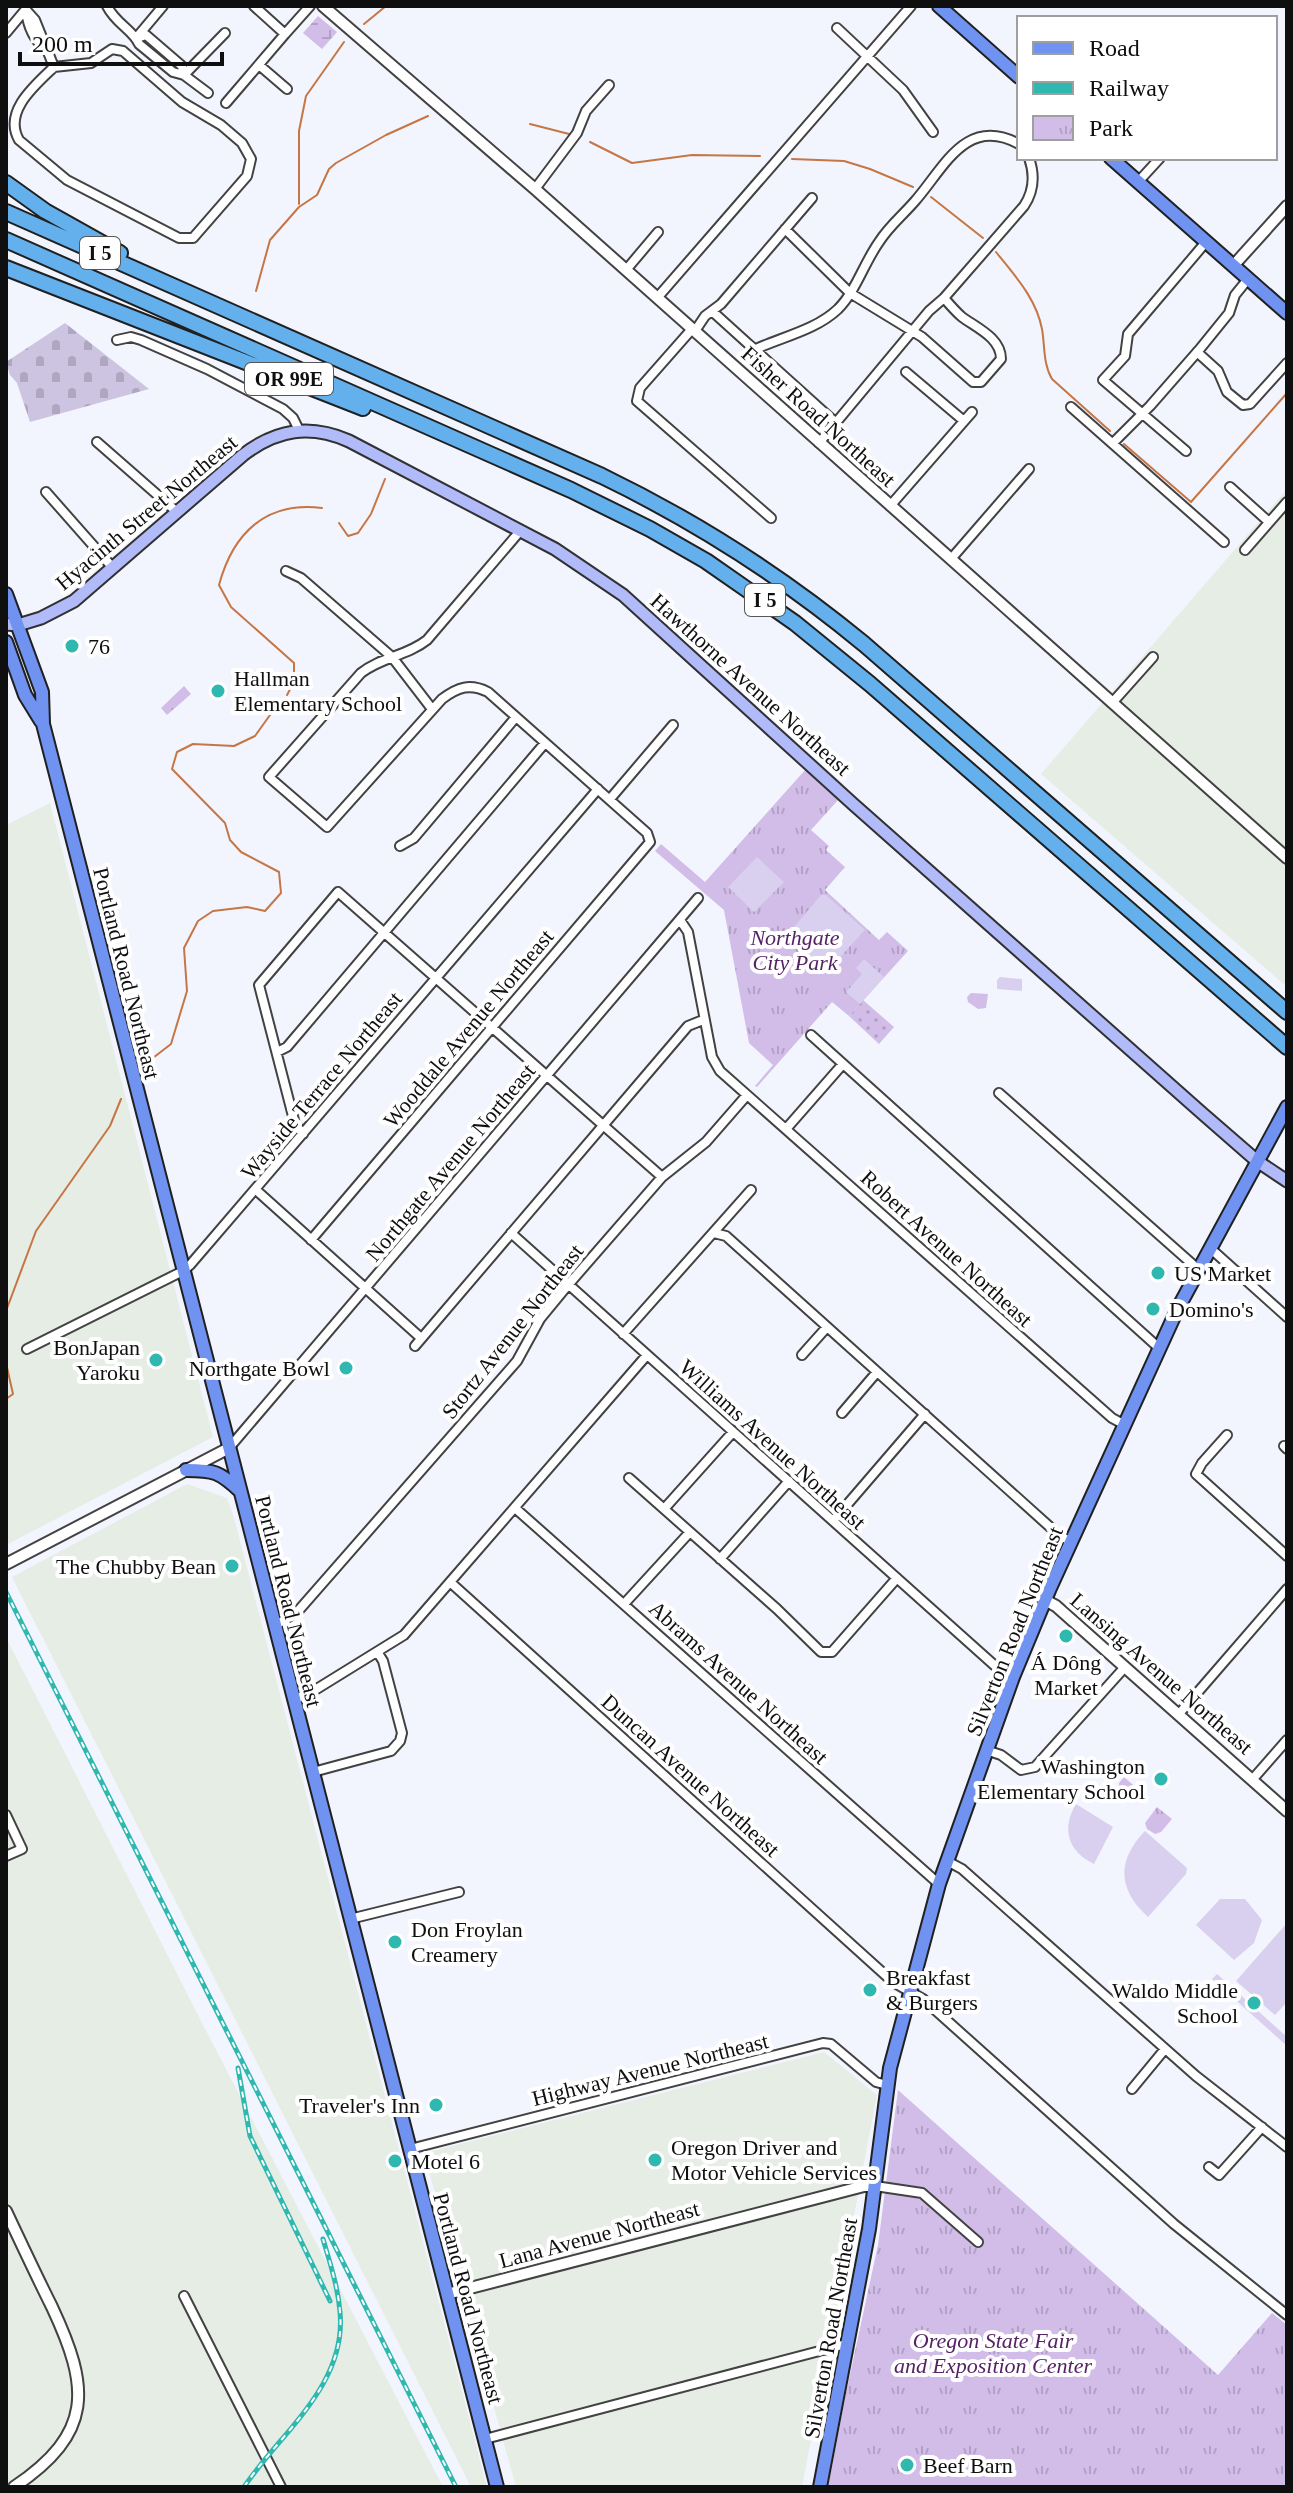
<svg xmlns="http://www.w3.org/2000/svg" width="1293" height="2493" viewBox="0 0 1293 2493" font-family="Georgia,serif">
<defs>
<pattern id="grass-dots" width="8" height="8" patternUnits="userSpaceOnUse" patternTransform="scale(2)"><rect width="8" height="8" fill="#d1bde7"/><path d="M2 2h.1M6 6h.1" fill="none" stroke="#b2a1c5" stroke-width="1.8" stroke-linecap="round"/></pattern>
<pattern id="wetland-marsh" width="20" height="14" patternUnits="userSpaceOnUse" patternTransform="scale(2)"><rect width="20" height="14" fill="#d1bde7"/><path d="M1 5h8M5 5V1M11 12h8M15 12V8" fill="none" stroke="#b2a1c5"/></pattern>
<pattern id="cemetery-stones" width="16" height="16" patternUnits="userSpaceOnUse" patternTransform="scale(2)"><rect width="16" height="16" fill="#ccc4e0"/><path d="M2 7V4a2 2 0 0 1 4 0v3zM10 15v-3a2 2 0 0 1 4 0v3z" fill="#aea7bf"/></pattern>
<pattern id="park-tufts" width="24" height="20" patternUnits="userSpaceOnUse" patternTransform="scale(2)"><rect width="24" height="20" fill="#d1bde7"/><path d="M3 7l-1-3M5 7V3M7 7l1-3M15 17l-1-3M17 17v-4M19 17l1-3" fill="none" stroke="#b2a1c5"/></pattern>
</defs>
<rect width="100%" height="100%" fill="#f2f5fe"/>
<path fill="#e6ede5" d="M1287,489V987L1041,774Z
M50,803L213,1437L6,1545V825Z
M187,1484L227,1498L233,1514L487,2487H471L12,1577Z
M6,1637L200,2019L443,2487H6Z
M824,2052L877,2095L802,2487H516L424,2153Z"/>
<path fill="url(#grass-dots)" d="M863,1000L894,1027L879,1044L849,1016Z"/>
<path fill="url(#wetland-marsh)" d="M318,16L337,32L322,49L303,33Z"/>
<path fill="url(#cemetery-stones)" d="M65,323L149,389L30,422L17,383L10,375L6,362Z"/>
<path fill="url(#park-tufts)" d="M184,686L191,694L167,715L161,708Z
M806,769L839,799L811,830L829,846L826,850L845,867L825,890L879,940L887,932L908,951L849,1016L832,1002L757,1087L755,1086L773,1065L749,1043L724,910L655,851L661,844L705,882Z
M971,993L988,994L986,1008L978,1009L968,1002L967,997Z
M1124,1777L1147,1797L1141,1803H1136L1119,1787V1783Z
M1157,1807L1172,1819L1161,1832L1155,1834L1147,1829L1145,1823Z
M898,2090L1218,2375L1272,2313L1287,2325V2487H828L846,2393L878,2245Z"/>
<path fill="#d9cfef" d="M757,857L784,882L754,912L728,887Z
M821,895H826L865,930L827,971L787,935Z
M864,959L884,977L860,1004L846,992L862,974L856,968Z
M1000,977L1022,979V991L997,989V980Z
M1076,1804L1113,1827L1094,1864C1068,1852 1061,1829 1076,1804Z
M1145,1831L1187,1868L1186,1874L1148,1917C1117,1889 1117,1860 1145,1831Z
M1220,1899H1245L1262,1920L1254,1943L1234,1960L1196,1925Z
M1287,1923V2002L1275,2015L1236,1981Z
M1217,1974L1287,2037V2046L1212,1979Z"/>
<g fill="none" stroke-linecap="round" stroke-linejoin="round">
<path stroke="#c67645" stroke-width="2" d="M364,24L386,6
M530,124L573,135
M590,142L632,163L692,155L760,156
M792,159L844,161L870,169L913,187
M931,197L983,238
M299,204V131L306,96L344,42
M996,252C1015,276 1036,298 1042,329C1045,346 1043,364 1052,379L1110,431
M256,291L270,240L299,207L317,195L329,169L336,163L386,135L428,116
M1124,444L1191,502L1287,393
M339,523L348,536L358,533L371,514L385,479
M287,695L294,682V663L231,607L219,585C233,533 266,501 322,508
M149,1061L171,1044L187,991L184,948L198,921L213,911L247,907L265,911L281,893L279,872L241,852L230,840L225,823L172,769L177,752L193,744L234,746L255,736L270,715
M6,1311L36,1231L110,1126L121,1099
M6,1363L13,1394L6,1399"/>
<g stroke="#424242" stroke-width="12">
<path id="minor" d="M107,6C116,24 133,30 139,44L173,72L184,75L208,93
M26,10L35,20L54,67
M26,11C28,27 33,39 45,49
M837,28L903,90L933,132
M6,33L26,9
M285,34L310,6
M137,37L163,6
M137,38L146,35L182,66L184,75
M112,49L123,51L182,102L221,125L242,143L251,159L247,176L193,238H179L67,180L19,140C3,112 34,86 54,67L91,63Z
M259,65L287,89
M184,75L225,33
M226,103L285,34L254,6
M1138,182L1160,158
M535,189L577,133L586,111L609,85
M785,229L850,293L922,337L973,382H981L1001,359C1001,338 977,328 962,317C956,312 950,305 944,298
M626,270L658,232
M657,298L911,6
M713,312L837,424
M692,329L640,388L637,401L771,518
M695,331L705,316L721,304L812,198
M117,340L131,337L141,340L207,369L283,409L293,418L299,430
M756,349C782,337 816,330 838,309C856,291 864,263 879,242C889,226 903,215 915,201C944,168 966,115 1019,144
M1197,352L1218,371L1227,392L1243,405L1250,404L1287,363
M906,372L964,421
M1071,407L1224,542
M97,442L177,512
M819,443L929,311L944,298L1024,206C1034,191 1035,175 1029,158
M1113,443L1150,406L1199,350L1229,313L1235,295L1248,279
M1186,451L1103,380L1125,356L1128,334L1206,242
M1230,487L1269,522
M46,492L113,568
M890,506L972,412
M1245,550L1287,502
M951,559L1029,469
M286,571L301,578L392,657L432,709
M1112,703L1153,657
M610,799L673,725
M400,846L414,838L516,717
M680,920L688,932L712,1057L720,1071L1112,1418L1125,1425
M811,1035L1159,1348
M277,1052L287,1047L545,743
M999,1093L1199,1270
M786,1129L842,1065
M303,1134L295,1124L259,985L338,892L662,1177
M256,1190L421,1338
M511,1233L1003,1673L1013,1677
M714,1233L726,1236L1060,1536L1072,1542
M311,1240L650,842L647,833L488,692C470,683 458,687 442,699L327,827L269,777L361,673C381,657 407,656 427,640L521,530
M1210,1248L1287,1317
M623,1334L751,1190
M415,1346L688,1026L703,1020
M27,1349L183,1271L190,1265L598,789
M802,1355L827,1327
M842,1413L877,1372
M1227,1435L1202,1463L1196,1474L1287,1556
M1284,1446L1287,1449
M229,1448L698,898
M629,1478L777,1609L821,1652H832L897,1578
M515,1508L939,1884
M664,1509L733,1432
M833,1521L925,1414
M720,1559L789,1481
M450,1582L893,1982L923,1999L1174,2224L1287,2315
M624,1604L690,1532
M275,1626L299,1610L517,1361L540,1319L568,1285L662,1177L706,1142L747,1095
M294,1700L315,1690L404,1635L647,1355
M1178,1715L1287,1589
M986,1750L1001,1755L1021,1770L1035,1767L1125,1667
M313,1772L391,1751L400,1741L402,1733L383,1661L378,1653
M1252,1780L1287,1740
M6,1815L22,1849L6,1856
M947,1861L962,1869L1196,2076L1287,2147
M350,1919L459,1892
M1132,2089L1165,2049
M410,2149L823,2043L831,2044L876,2082L887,2085
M1209,2167L1219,2175L1262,2127
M875,2186L922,2193L978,2242
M184,2296L281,2487
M485,2439L846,2344"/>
</g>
<g stroke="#424242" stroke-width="14">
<path id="tertiary" d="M323,6L535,189L1287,858
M1233,266L1287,206
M6,1564L229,1448
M1045,1600L1056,1606L1287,1811
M6,2211C21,2243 36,2275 52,2307C90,2388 94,2433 14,2487
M447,2294L864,2186H875"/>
</g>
<g stroke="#313131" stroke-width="15">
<path id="secondary" d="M6,624L18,625L41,618L74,601L243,455C277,429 310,424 349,441L555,549L623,595L853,804L1203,1114L1257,1161L1287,1181"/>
</g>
<g stroke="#202020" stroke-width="16">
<path id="primary" d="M939,6L1019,77
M1111,158L1287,313
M6,594L42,692L43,724L497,2487
M6,642L25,695L41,721
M186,1470C214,1470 220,1472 240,1491
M820,2487L869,2229L890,2068L939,1884L1013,1677L1050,1588L1177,1310L1287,1107"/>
</g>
<g stroke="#202020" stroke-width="18">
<path id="motorway" d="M6,183L45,211L120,253
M6,212L602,476C697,522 783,577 864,644L1287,1012
M6,240L571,490L650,529L706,561L795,623L870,684L1287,1047
M6,268L363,408"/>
</g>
<use href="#minor" stroke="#fff" stroke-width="8"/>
<use href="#tertiary" stroke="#fff" stroke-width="10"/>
<use href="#secondary" stroke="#b2bbfa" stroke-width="11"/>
<use href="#primary" stroke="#7092f0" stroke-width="12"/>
<use href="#motorway" stroke="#63b0ec" stroke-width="14"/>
<g stroke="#2fb8af" stroke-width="5">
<path id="rail" d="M6,1592L456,2487
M238,2068L250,2136L330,2301
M244,2487C281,2432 347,2385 340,2312C338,2287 330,2263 323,2239"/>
</g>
<use href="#rail" stroke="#fff" stroke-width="2" stroke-dasharray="6" stroke-linecap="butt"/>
</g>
<g fill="#2fb8af" stroke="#fff" stroke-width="3">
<circle cx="72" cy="646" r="8"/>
<circle cx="218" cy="691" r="8"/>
<circle cx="1158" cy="1273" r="8"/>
<circle cx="1153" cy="1309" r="8"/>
<circle cx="156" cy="1360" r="8"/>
<circle cx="346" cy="1368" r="8"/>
<circle cx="232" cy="1566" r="8"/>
<circle cx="1066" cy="1636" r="8"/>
<circle cx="1161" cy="1779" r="8"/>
<circle cx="395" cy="1942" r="8"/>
<circle cx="870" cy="1990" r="8"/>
<circle cx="1254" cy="2003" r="8"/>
<circle cx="436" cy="2105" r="8"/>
<circle cx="655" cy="2160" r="8"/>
<circle cx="395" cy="2161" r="8"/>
<circle cx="907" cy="2465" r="8"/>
</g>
<g text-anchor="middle" stroke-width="8" stroke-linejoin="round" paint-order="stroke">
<g fill="#fff" stroke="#575757" stroke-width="2">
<rect x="80" y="237" width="40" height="32" rx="6"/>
<rect x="245" y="363" width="88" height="32" rx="6"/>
<rect x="745" y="584" width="40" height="32" rx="6"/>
</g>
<g font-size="20" font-weight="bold" fill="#0f0f0f">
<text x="100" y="260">I 5</text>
<text x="289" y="386">OR 99E</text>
<text x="765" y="607">I 5</text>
</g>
<g font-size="22" fill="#0f0f0f" stroke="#fff">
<text transform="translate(819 416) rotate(42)" y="8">Fisher Road Northeast</text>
<text transform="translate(146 512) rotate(-40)" y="8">Hyacinth Street Northeast</text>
<text transform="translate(751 684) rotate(42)" y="8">Hawthorne Avenue Northeast</text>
<text transform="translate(127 973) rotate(76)" y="8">Portland Road Northeast</text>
<text transform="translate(468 1028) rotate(-50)" y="8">Wooddale Avenue Northeast</text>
<text transform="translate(321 1085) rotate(-50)" y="8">Wayside Terrace Northeast</text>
<text transform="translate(450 1162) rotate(-50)" y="8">Northgate Avenue Northeast</text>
<text transform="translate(947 1248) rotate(42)" y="8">Robert Avenue Northeast</text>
<text transform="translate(512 1331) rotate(-52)" y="8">Stortz Avenue Northeast</text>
<text transform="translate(773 1444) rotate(42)" y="8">Williams Avenue Northeast</text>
<text transform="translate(289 1601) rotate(76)" y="8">Portland Road Northeast</text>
<text transform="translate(1014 1631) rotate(-68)" y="8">Silverton Road Northeast</text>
<text transform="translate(1162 1673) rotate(41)" y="8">Lansing Avenue Northeast</text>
<text transform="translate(739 1682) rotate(42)" y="8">Abrams Avenue Northeast</text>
<text transform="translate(691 1775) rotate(42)" y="8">Duncan Avenue Northeast</text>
<text transform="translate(650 2069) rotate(-14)" y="8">Highway Avenue Northeast</text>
<text transform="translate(599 2234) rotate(-15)" y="8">Lana Avenue Northeast</text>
<text transform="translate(469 2298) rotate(75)" y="8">Portland Road Northeast</text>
<text transform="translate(830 2328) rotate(-80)" y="8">Silverton Road Northeast</text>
</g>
<g font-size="22" fill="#0f0f0f" stroke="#fff" text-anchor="start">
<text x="88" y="654">76</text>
<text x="234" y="686">Hallman<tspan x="234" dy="25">Elementary School</tspan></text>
<text x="1174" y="1281">US Market</text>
<text x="1169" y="1317">Domino's</text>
<text x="140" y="1355" text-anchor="end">BonJapan<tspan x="140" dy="25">Yaroku</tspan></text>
<text x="330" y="1376" text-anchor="end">Northgate Bowl</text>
<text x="216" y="1574" text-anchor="end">The Chubby Bean</text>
<text x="1066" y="1670" text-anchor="middle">Á Dông<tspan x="1066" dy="25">Market</tspan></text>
<text x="1145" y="1774" text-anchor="end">Washington<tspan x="1145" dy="25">Elementary School</tspan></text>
<text x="411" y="1937">Don Froylan<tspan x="411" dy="25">Creamery</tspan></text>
<text x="886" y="1985">Breakfast<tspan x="886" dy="25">&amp; Burgers</tspan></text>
<text x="1238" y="1998" text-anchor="end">Waldo Middle<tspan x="1238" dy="25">School</tspan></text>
<text x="420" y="2113" text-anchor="end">Traveler's Inn</text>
<text x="671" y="2155">Oregon Driver and<tspan x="671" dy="25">Motor Vehicle Services</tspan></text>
<text x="411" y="2169">Motel 6</text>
<text x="923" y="2473">Beef Barn</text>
</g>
<g font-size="22" font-style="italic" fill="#552364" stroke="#fff">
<text x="795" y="945">Northgate<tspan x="795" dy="25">City Park</tspan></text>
<text x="993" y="2348">Oregon State Fair<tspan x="993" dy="25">and Exposition Center</tspan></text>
</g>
</g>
<rect width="1293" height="2493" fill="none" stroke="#0f0f0f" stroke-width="16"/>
<rect x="1017" y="16" width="260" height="144" fill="#ffffff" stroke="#9f9f9f" stroke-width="2"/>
<rect x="1033" y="42" width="40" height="12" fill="#7092f0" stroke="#9f9f9f" stroke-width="2"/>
<text x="1089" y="56" font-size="24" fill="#0f0f0f">Road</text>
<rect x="1033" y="82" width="40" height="12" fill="#2fb8af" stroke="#9f9f9f" stroke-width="2"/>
<text x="1089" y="96" font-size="24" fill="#0f0f0f">Railway</text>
<rect x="1033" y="116" width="40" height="24" fill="url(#park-tufts)" stroke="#9f9f9f" stroke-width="2"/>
<text x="1089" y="136" font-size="24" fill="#0f0f0f">Park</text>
<path d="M20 52v12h202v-12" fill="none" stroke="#0f0f0f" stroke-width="4"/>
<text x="32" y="52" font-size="24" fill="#0f0f0f" stroke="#ffffff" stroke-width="6" paint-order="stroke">200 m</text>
</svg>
